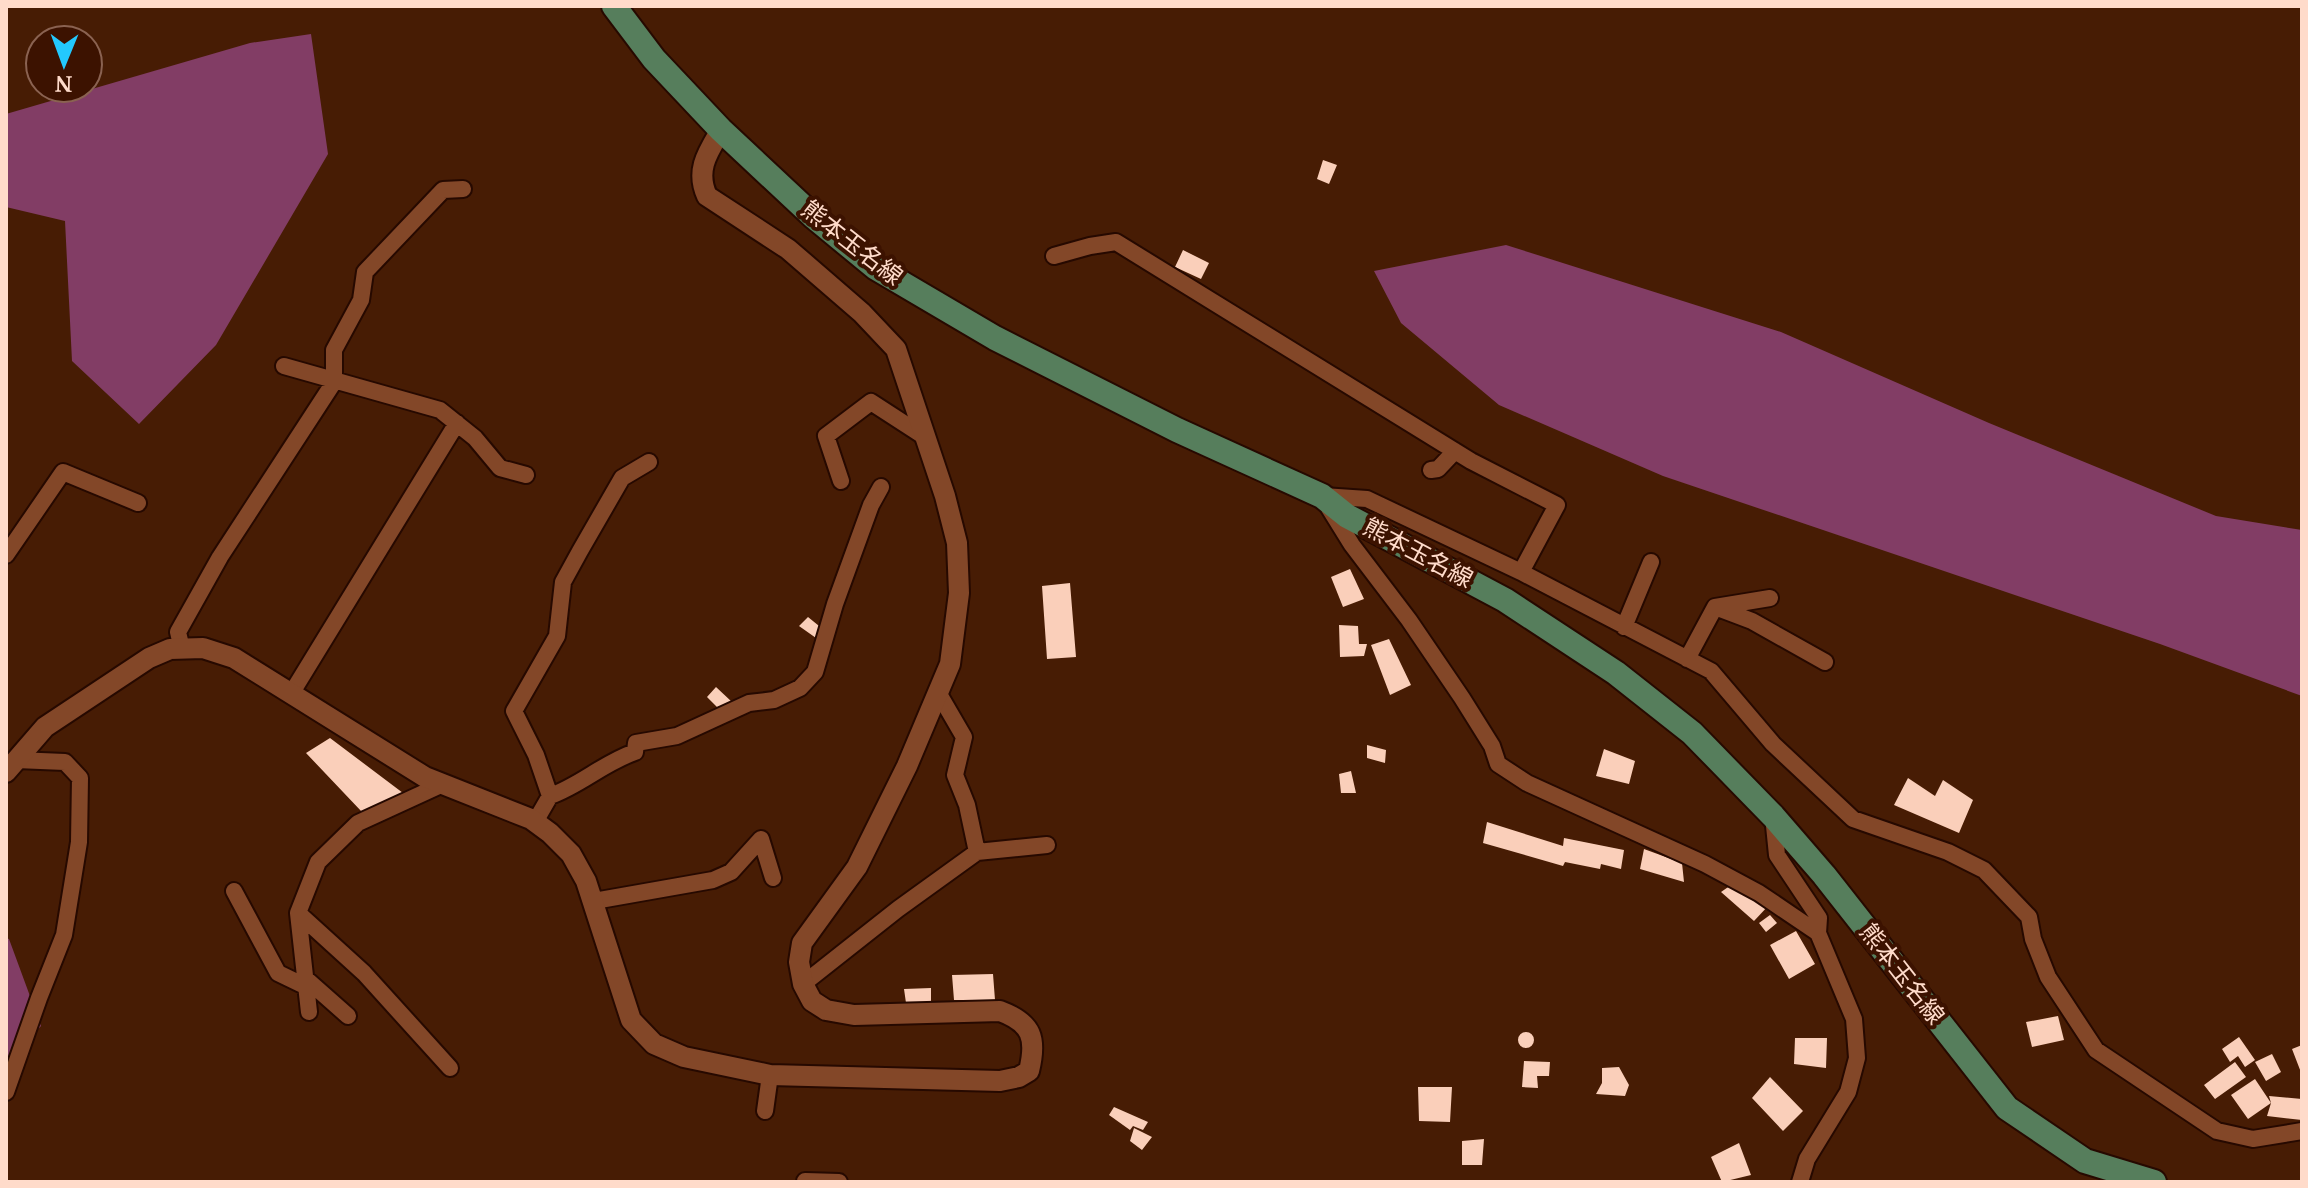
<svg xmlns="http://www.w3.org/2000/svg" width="2308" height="1188" viewBox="0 0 2308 1188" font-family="'Noto Serif','Noto Sans JP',serif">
<rect width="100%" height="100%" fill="#471c04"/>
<path fill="#823d65" d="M311,34L328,154L216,345L139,424L72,361L65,221L6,207V114L250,43Z
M1506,245L1781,332L1989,423L2216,516L2302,530V696L2160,644L1663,476L1499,405L1401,323L1374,271Z
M6,938L9,939L41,1026L6,1065Z"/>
<path fill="#facfba" d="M1323,160L1337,165L1329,184L1317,179Z
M1183,250L1209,263L1201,279L1175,267Z
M1350,569L1364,599L1343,607L1331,577Z
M1070,583L1076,657L1047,659L1042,586Z
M808,617L824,630L816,638L799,626Z
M1339,625L1358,626L1359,644H1367L1364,656L1340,657Z
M1389,639L1411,685L1390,695L1371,645Z
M716,687L732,702L721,711L707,697Z
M330,738L403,793L362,812L306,753Z
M1367,745L1386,750L1385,763L1367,758Z
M1604,749L1635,761L1629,784L1596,776Z
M1351,771L1356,793H1341L1339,774Z
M1908,778L1935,796L1943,780L1973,800L1959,833L1894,805Z
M1487,822L1563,846L1564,838L1624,850L1621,869L1601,864L1600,869L1565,862L1563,866L1483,843Z
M1644,849L1682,863L1684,882L1640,869Z
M1734,883L1769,905L1754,921L1721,892Z
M1770,915L1777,923L1766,932L1759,923Z
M1796,931L1815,964L1789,979L1770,945Z
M993,974L995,1000H954L952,975Z
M931,988V1002L906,1003L904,989Z
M2058,1016L2064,1040L2032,1047L2026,1022Z
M1518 1040a8 8 0 1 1 16 0a8 8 0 1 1-16 0Z
M2239,1037L2255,1060L2245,1067L2238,1056L2230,1062L2222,1049Z
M1795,1038H1827L1826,1068L1794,1064Z
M2302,1045V1075L2292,1049Z
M2272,1054L2281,1072L2266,1081L2255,1062Z
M1524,1061L1550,1062L1549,1076H1537L1538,1088L1522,1087Z
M2235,1062L2246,1077L2215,1099L2204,1085Z
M1619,1067L1629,1085L1625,1096L1596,1094L1602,1083V1068Z
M1770,1077L1803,1111L1783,1131L1752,1098Z
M2255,1079L2271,1103L2269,1096L2302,1099V1120L2267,1116L2271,1103L2248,1119L2231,1095Z
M1418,1087H1452L1450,1122L1419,1121Z
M1114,1107L1148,1122L1143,1130L1133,1126L1130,1130L1109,1115Z
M1134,1128L1152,1137L1142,1150L1130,1141Z
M1484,1139L1482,1165H1462V1141Z
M1739,1143L1751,1175L1722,1182L1711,1157Z"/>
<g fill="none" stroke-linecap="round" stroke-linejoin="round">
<g stroke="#260900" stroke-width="20">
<path id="minor" d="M1054,256L1090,246L1116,242L1471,461L1557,505L1521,572
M284,366L440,410L475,438L500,468L526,475
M1431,470L1438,469L1455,451
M841,481L826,436L871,402L925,437
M1323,496L1367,499L1521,572L1711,671L1773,744L1853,819L1948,852L1984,870L2029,917L2033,939L2048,977L2096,1050L2217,1131L2253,1139L2302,1131
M1329,508L1352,545L1409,620L1462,698L1492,746L1498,764L1527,783L1705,864L1759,893L1818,933L1854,1019L1857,1058L1848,1092L1807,1159L1800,1182
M6,555L63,472L138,503
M1715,607L1752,621L1825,662
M1624,627L1651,562
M182,649L178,632L220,557L334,382V350L361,300L365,272L443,190L463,189
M1687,659L1715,607L1770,598
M291,694L457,423
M939,694L964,737L955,775L967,805L977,852
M550,796C581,785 603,763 635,752L636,743L677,736L749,703L774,700L800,688L815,672L835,604L871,505L881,487
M1773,816L1777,855L1819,918L1818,933
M535,822L550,796L536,755L514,711L557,636L563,582L580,551L622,478L649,462
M234,891L278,973L307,987
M594,901L713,880L731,872L761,839L773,878
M298,913L364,973L450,1068
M305,978L348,1016
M803,984L898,909L977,852L1047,845
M309,1012L298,913L318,862L358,823L443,784
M6,1092L39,998L64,935L79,842L80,778L65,762L16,760
M765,1111L770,1075
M805,1181L839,1182"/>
</g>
<g stroke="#260900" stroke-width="24">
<path id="tertiary" d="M6,772L45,727L149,658L170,649L203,648L234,658L425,777L531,819L550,833L571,854L586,881L631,1020L654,1044L684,1057L770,1075L1000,1081L1019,1077L1029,1071C1037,1038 1032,1023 1000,1011L854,1015L826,1010L812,1001L803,984L799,962L802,943L857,867L907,766L950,664L959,593L957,543L945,496L896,349L862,313L788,249L707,196C695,170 708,152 721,130"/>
</g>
<g stroke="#260900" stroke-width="28">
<path id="primary" d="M614,6L654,59L721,130L814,217L876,268L995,338L1177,430L1322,496L1347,516L1505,600L1616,673L1692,733L1773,816L1824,875L2007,1108L2085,1161L2154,1182"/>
</g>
<use href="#minor" stroke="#834728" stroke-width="16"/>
<use href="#tertiary" stroke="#834728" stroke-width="20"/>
<use href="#primary" stroke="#567e5c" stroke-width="24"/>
</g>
<g text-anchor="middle" stroke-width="8" stroke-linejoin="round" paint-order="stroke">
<g font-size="24" fill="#ffdbca" stroke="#3c1200">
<text transform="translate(852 243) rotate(38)" y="8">熊本玉名線</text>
<text transform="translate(1418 553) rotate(28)" y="8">熊本玉名線</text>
<text transform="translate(1902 974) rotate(52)" y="8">熊本玉名線</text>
</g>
</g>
<rect width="2308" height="1188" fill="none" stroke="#ffdbca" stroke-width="16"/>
<g transform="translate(64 64) rotate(181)"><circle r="38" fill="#3c1200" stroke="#8a6251" stroke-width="2"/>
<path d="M0-6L14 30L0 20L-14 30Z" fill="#23c9fe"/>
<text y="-12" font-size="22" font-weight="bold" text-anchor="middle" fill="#ffdbca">N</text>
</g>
</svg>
